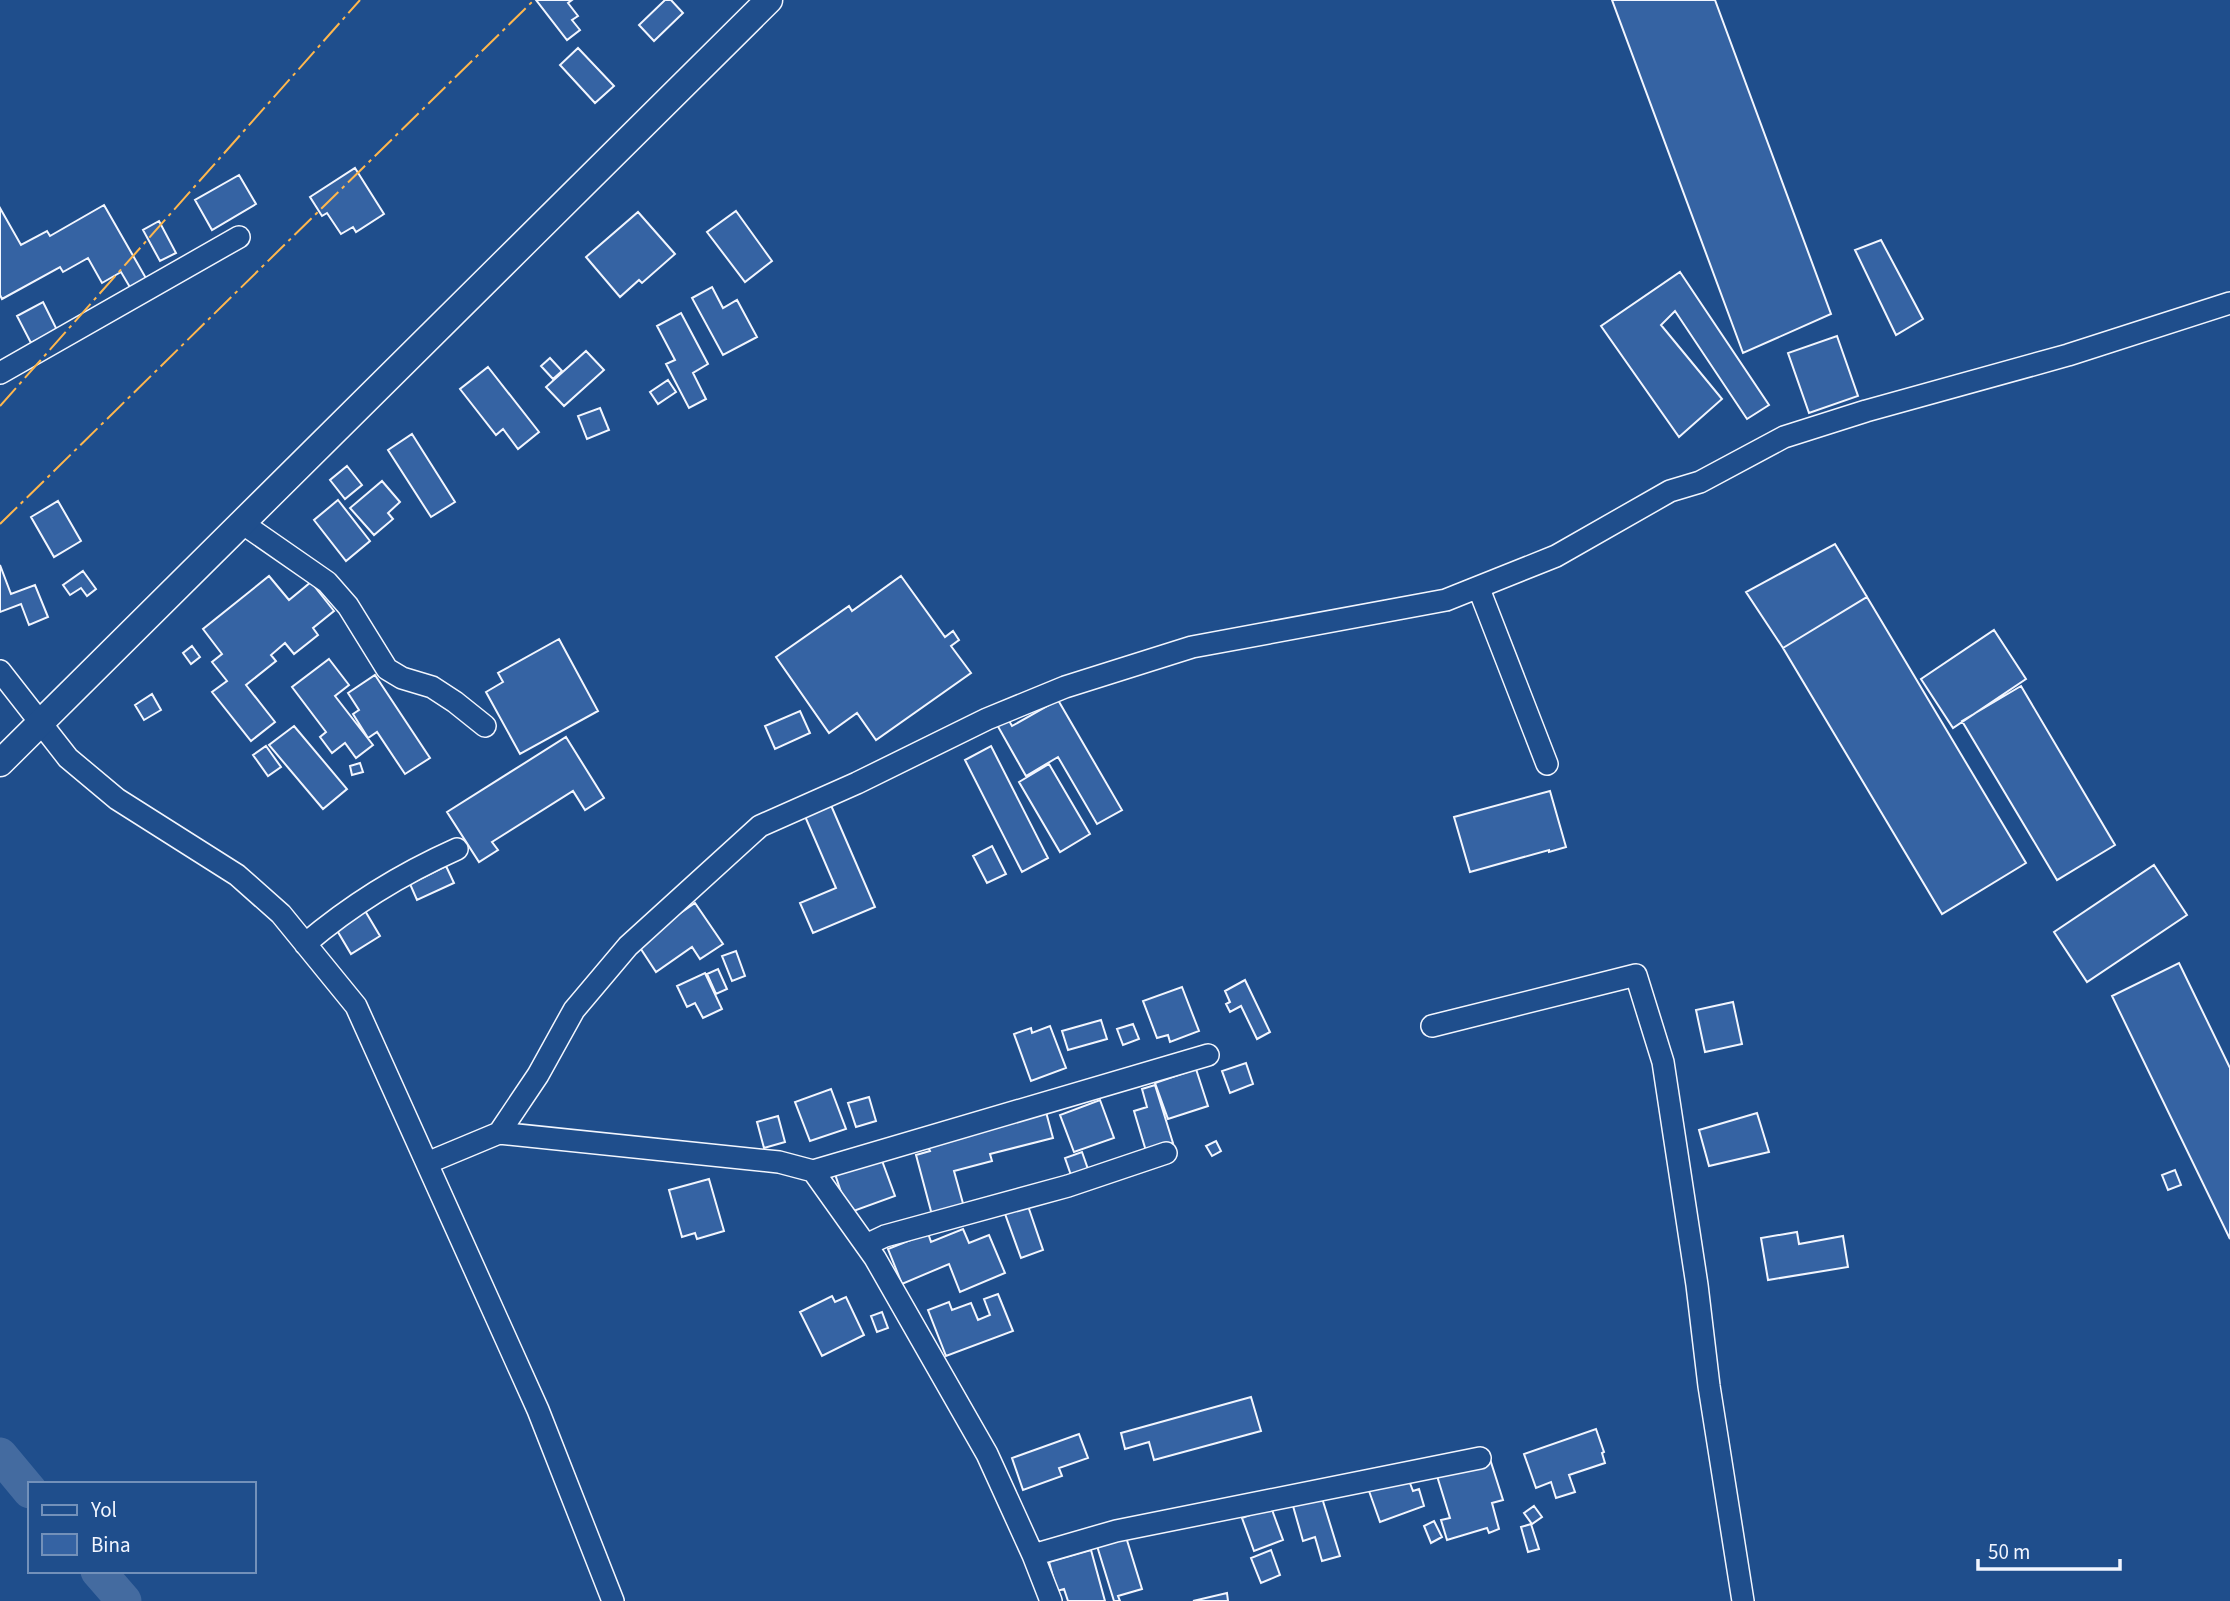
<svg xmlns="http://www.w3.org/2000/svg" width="2230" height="1601" viewBox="0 0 2230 1601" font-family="'Source Sans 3',sans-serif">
<rect width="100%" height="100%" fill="#1f4e8c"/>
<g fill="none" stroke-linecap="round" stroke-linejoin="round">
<path stroke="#446ba0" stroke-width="35" d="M0,1455L30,1491
M98,1571L124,1601"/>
</g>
<path fill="#3563a3" stroke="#f2f6ff" stroke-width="2" d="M536,0H572L568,3L578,16L572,20L580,30L567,40Z
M665,0H671L683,13L654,41L639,25Z
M1612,0H1715L1831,314L1743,353Z
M578,48L614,86L595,103L560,65Z
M355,168L384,214L356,232L353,227L341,234L327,213L322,216L310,197Z
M239,175L256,204L212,230L195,200Z
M104,205L147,280L131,289L121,272L102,283L88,258L63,272L60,267L2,299L0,295V208L21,245L47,231L50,236Z
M736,211L772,261L745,282L707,232Z
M638,212L675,254L642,283L639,280L620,297L586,257Z
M159,221L176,253L160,261L143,230Z
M1881,240L1923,319L1896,335L1855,250Z
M1680,272L1769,405L1747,419L1675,311L1661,325L1722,399L1679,437L1601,326Z
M712,287L723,308L737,300L757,337L723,355L692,298Z
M43,302L57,330L31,343L17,316Z
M681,313L708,364L693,373L706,399L689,408L666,364L675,360L657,326Z
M1837,336L1858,396L1809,413L1788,353Z
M586,351L604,370L564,406L546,387Z
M550,358L562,371L553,379L541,366Z
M488,367L539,432L518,449L503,429L496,435L460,389Z
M668,380L676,392L658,404L650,392Z
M600,408L609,430L587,439L578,416Z
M412,434L455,502L431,517L388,450Z
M347,466L362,485L345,499L330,480Z
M382,481L400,502L388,513L393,519L374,535L350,508Z
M338,500L370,541L346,561L314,520Z
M58,501L81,541L54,557L31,517Z
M1835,544L1867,597L1783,648L1746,592Z
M0,565L11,594L35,585L48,617L29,625L21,604L0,612Z
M83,571L96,589L87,596L81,588L70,595L63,585Z
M269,576L289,600L311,582L334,611L313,628L318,635L294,654L285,643L271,655L276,661L246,685L275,722L251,741L212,692L227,681L212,662L222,654L203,629Z
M901,576L945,637L953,631L959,640L951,646L971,673L876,740L857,713L829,733L776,657L849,606L852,611Z
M1867,597L2026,863L1942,914L1783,648Z
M1994,630L2026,679L1953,728L1921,679Z
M559,639L598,711L520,754L486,692L503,682L498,673Z
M192,646L200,657L191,664L183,653Z
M329,659L349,685L335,696L373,745L356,758L345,743L332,753L320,737L326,732L292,687Z
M375,675L430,758L405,774L377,732L368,738L353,714L359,710L348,693Z
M2021,686L2115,845L2057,880L1962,721Z
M152,694L161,710L144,720L135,705Z
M1058,700L1122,810L1097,824L1058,757L1026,776L996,723L1007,717L1012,726Z
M800,711L810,733L775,749L765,726Z
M294,726L347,789L323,809L269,745Z
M566,737L604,798L585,810L573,791L492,842L498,850L479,862L447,812Z
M266,746L281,767L268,776L253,755Z
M991,746L1048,858L1022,872L965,760Z
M360,763L363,772L352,775L350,766Z
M1049,764L1090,834L1060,852L1019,782Z
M1550,791L1566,847L1549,852V850L1470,872L1454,817Z
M830,803L875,907L813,933L800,903L836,888L804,814Z
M992,846L1006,874L987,883L973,856Z
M2154,865L2187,915L2087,982L2054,932Z
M446,866L454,883L417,900L410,884Z
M695,903L723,944L700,959L692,947L656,972L637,943Z
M364,909L380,936L351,954L335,927Z
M736,951L745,976L732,981L722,956Z
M2179,963L2230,1068V1239L2112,996Z
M718,969L727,989L716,994L707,974Z
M705,973L722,1009L703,1018L695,1003L687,1007L677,986Z
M1245,980L1270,1032L1257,1039L1241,1006L1230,1012L1226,1004L1230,1002L1225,991Z
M1182,987L1199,1031L1170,1042L1168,1035L1157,1038L1143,1001Z
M1733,1002L1742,1044L1705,1052L1696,1010Z
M1101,1020L1107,1039L1068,1050L1062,1031Z
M1133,1024L1139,1039L1123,1045L1117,1029Z
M1050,1026L1066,1068L1031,1081L1014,1034L1031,1028L1032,1033Z
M1246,1063L1253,1084L1230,1093L1222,1071Z
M1196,1069L1208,1106L1168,1119L1155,1083Z
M1155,1085L1173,1143L1146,1151L1134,1111L1147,1107L1142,1089Z
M831,1089L846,1129L810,1141L795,1102Z
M869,1097L876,1121L856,1127L848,1103Z
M1100,1100L1114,1138L1074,1152L1060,1115Z
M1046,1112L1053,1138L990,1154L992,1161L954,1171L964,1207L932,1215L916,1155L930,1151L927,1144Z
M1757,1113L1769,1152L1709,1166L1699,1130Z
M778,1116L785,1142L764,1148L757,1122Z
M1216,1141L1221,1151L1212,1156L1206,1146Z
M1082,1152L1089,1172L1072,1178L1065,1158Z
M881,1158L895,1196L848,1213L835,1174Z
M2175,1170L2181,1185L2168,1190L2162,1175Z
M709,1179L724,1231L697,1239L695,1233L682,1237L669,1190Z
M1027,1203L1043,1250L1021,1258L1004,1211Z
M963,1229L969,1243L989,1235L1005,1273L960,1292L949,1264L902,1284L888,1249L928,1233L931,1242Z
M1797,1232L1799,1244L1843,1236L1848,1267L1768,1280L1761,1238Z
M998,1294L1013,1331L946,1356L928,1310L949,1302L952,1310L971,1303L978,1320L990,1315L984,1299Z
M832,1296L835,1302L846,1297L864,1335L822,1356L800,1312Z
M882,1312L888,1328L877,1332L871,1316Z
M1251,1397L1261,1431L1154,1460L1149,1442L1125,1449L1121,1433Z
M1596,1429L1604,1452L1602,1453L1605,1463L1569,1475L1575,1492L1556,1498L1551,1482L1536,1488L1524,1454Z
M1079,1434L1088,1458L1059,1468L1062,1476L1023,1490L1012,1458Z
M1490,1459L1503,1500L1492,1503L1499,1529L1489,1533L1487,1528L1447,1540L1441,1520L1450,1518L1437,1476Z
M1408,1478L1413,1491L1419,1489L1424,1506L1380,1522L1369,1491Z
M1322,1498L1340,1556L1322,1561L1315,1537L1303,1541L1293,1506Z
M1534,1506L1542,1517L1532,1524L1524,1513Z
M1271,1507L1283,1540L1254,1551L1242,1518Z
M1434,1521L1442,1537L1431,1543L1424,1526Z
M1531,1524L1539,1549L1528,1552L1521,1527Z
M1126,1537L1142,1589L1118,1596L1120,1601H1114L1097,1546Z
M1091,1550L1105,1601H1068L1064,1589L1057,1591L1049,1562Z
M1271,1550L1280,1575L1261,1583L1251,1558Z
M1227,1593L1228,1601H1193Z"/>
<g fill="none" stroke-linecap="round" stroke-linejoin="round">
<g stroke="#f2f6ff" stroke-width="24">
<path id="minor" d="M0,373L239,237
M242,523L327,582L348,606L387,669L402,678L432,687L455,702L485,726
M1479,589L1547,764
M0,671L68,758L117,799L237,875L281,914L356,1006L538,1410L613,1601
M305,944C352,904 401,874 457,849
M1432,1026L1636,975L1663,1062L1697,1285L1709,1386L1743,1601
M499,1133L779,1162L813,1171L1208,1055
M427,1163L499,1133L538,1075L574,1010L628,946L760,826L857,783L987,719L1065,687L1192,647L1446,600L1556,556L1670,491L1700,482L1784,437L1866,411L2068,355L2230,303
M813,1171L875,1258L987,1454L1033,1555L1051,1601
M866,1245L885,1236L1068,1186L1166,1153
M1033,1555L1116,1531L1480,1458"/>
</g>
<g stroke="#f2f6ff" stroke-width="29">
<path id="major" d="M0,763L769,0"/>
</g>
<use href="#minor" stroke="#1f4e8c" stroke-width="21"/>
<use href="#major" stroke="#1f4e8c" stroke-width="26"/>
<path stroke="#ffb74d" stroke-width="2" stroke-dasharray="24 5 3.5 5" stroke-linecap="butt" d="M0,406L360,0
M0,524L534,0"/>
</g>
<rect x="28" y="1482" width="228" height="91" fill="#1f4e8c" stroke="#7391ba" stroke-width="2"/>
<rect x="42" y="1505" width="35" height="10" fill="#1f4e8c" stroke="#7391ba" stroke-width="2"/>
<text x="91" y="1517" font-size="21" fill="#f2f6ff">Yol</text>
<rect x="42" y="1534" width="35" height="21" fill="#3563a3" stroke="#7391ba" stroke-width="2"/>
<text x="91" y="1552" font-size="21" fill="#f2f6ff">Bina</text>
<path d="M1978 1559v10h142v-10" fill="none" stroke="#f2f6ff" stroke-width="3.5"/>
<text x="1988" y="1559" font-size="21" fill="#f2f6ff" stroke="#1f4e8c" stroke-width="5" paint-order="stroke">50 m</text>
</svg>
